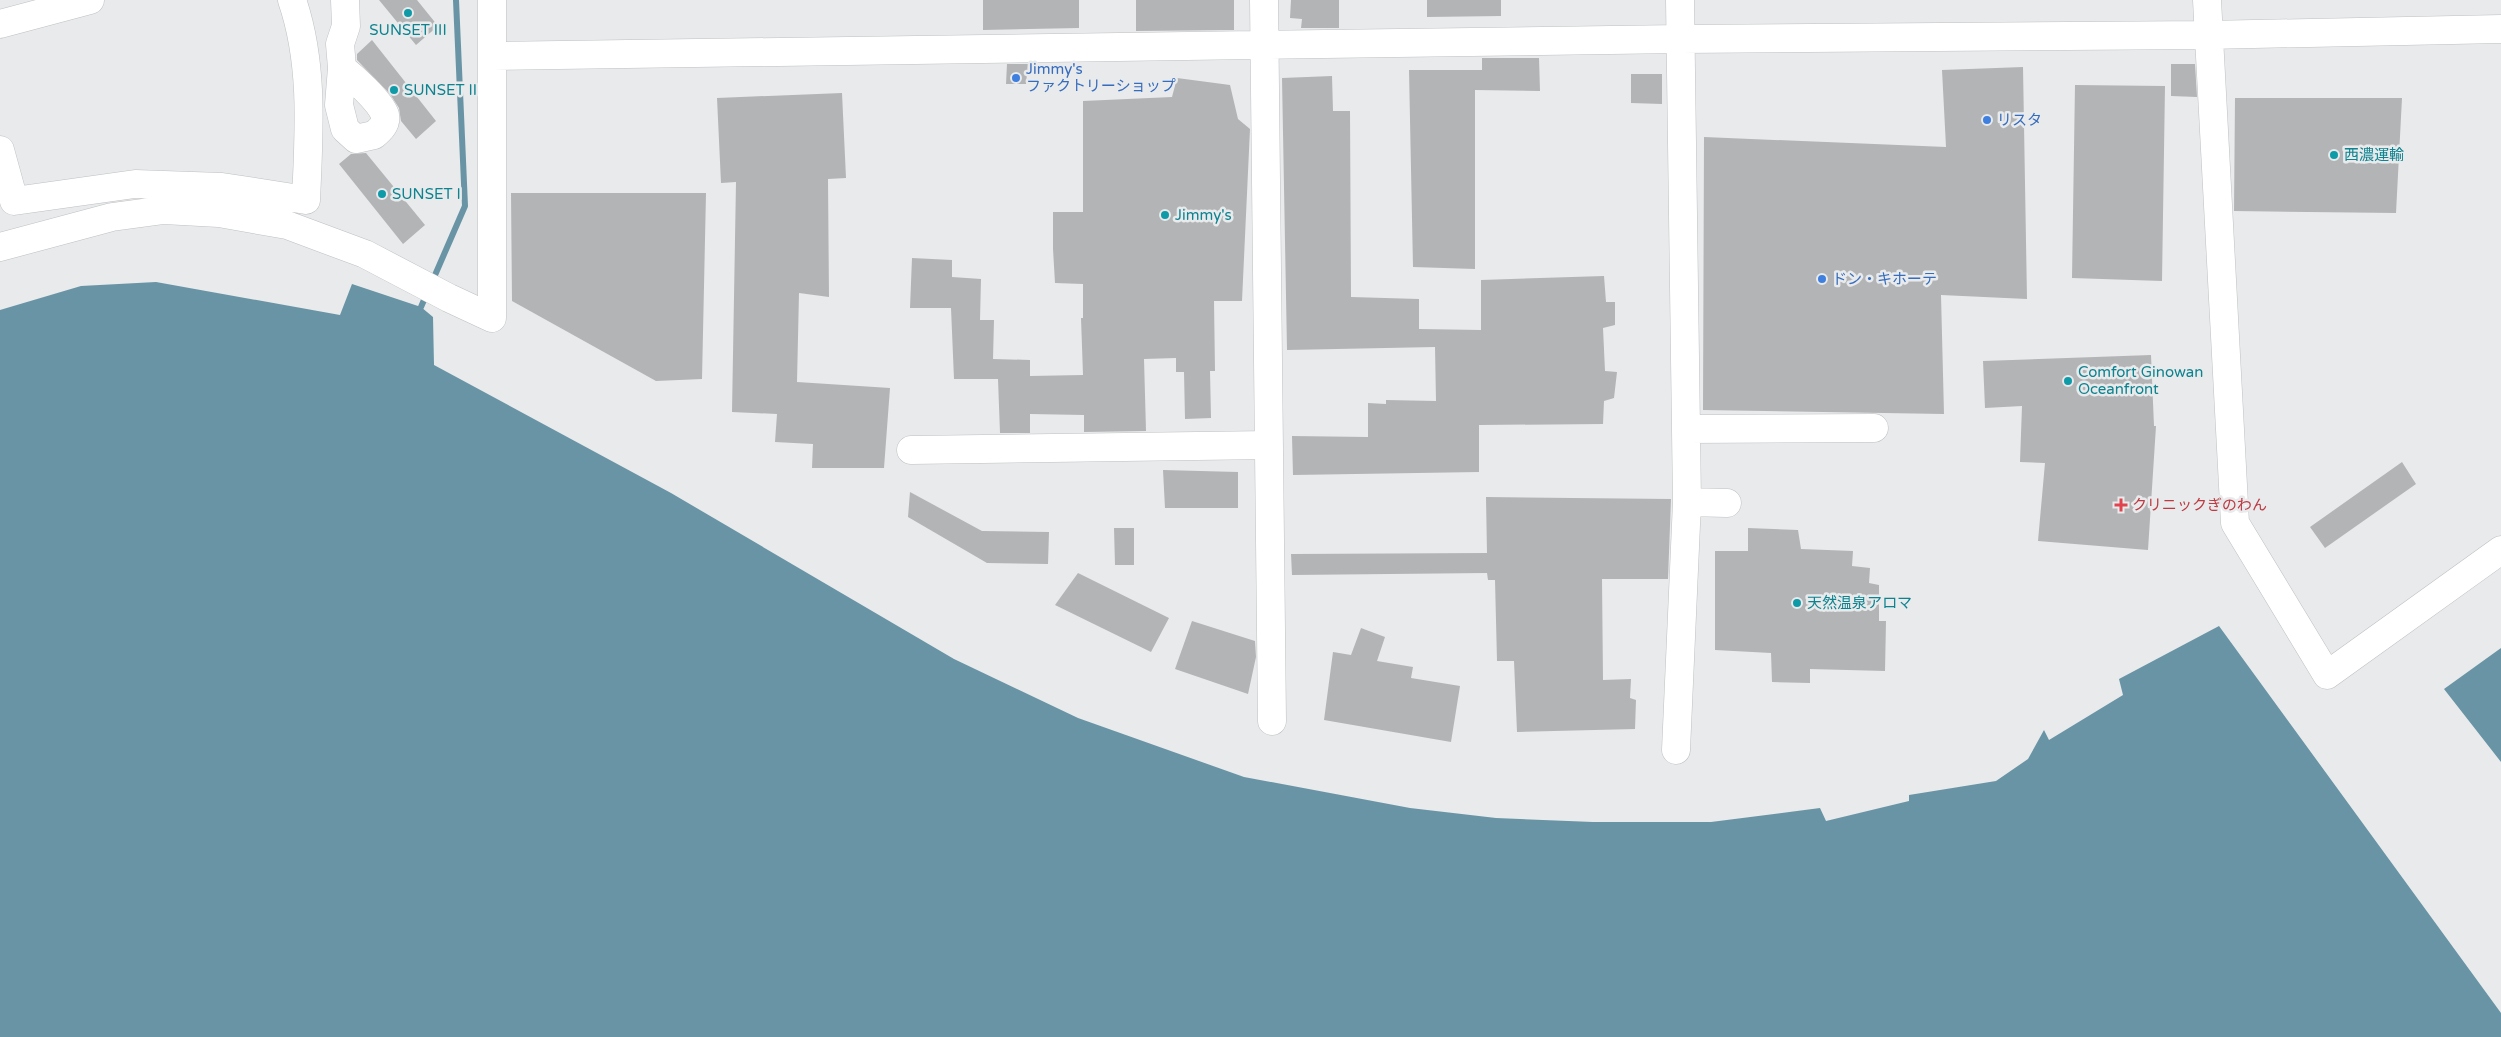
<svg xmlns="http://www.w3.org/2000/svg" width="2501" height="1037" viewBox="0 0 2501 1037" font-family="'Varela Round','Noto Sans JP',sans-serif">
<rect width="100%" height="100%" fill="#e8eaec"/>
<path fill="#6894a5" d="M156,282L340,315L352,284L421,307L433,317L434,365L671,493L954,659L1078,718L1244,777L1410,808L1496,818L1593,822H1711L1820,808L1826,821L1909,801V795L1996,781L2028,759L2044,730L2049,740L2123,695L2119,679L2219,626L2501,1013V1037H0V310L81,286Z
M2501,648V762L2444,689Z"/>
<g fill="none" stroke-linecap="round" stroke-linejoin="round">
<path stroke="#6894a5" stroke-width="6" d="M432,282L465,206L456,0
M421,307L427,293"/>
</g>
<path fill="#b3b4b6" d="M379,0H417L438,26L416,45Z
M983,0H1079V28L983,30Z
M1136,0H1234V30L1136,31Z
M1291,0H1339V28H1301L1302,19L1290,18Z
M1427,0H1501V16L1427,17Z
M372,40L436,121L416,139L401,121L399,108L390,94L357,60V54Z
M1482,58H1539L1540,91L1475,90V269L1413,267L1409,70H1482Z
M1007,64H1028L1026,84H1006Z
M2171,64H2195L2197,97L2171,96Z
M2023,67L2027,299L1941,295L1944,414L1703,410L1704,137L1946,147L1942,70Z
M1631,74H1662V104L1631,103Z
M1332,76L1333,111H1350L1351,297L1419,299V329L1481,330V280L1604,276L1606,302H1615V325L1603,328L1605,371L1617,372L1614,398L1604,401L1603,424L1479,425V472L1293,475L1292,436L1368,437V403L1386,404V400L1436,401L1435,347L1287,350L1282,78Z
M1177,78L1230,85L1238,119L1250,129L1242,301H1214L1215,371H1210L1211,418L1185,419L1184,372H1176V358L1144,359L1146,431L1084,432V415L1030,414V433H1000L998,379H954L951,308H910L912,258L952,260V277L981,279L980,320H994L993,359L1030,360V376L1083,375L1081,318H1083V284L1055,283L1053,249V212H1083V101L1172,97Z
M2075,85L2165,86L2162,281L2072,278Z
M842,93L846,178L828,179L829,297L799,293L797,382L890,388L884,468H812L813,444L775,442L777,414L732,412L736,182L721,183L717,98Z
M2235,98H2402L2396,213L2234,211Z
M366,153L425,225L403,244L339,164L351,154Z
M511,193H706L702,379L656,381L512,301Z
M2151,355L2154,426H2156L2148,550L2038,541L2045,463L2020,462L2022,406L1985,408L1983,361Z
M2402,462L2416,484L2325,548L2310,527Z
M1163,470L1238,472V508H1165Z
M910,492L982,531L1049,532L1048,564L987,563L908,517Z
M1486,497L1671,499L1668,579H1602L1603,680L1631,679L1630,698L1636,700L1635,729L1517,732L1514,661H1497L1495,580H1488L1487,573L1292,575L1291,554L1487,553Z
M1114,528H1134V565H1115Z
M1748,528L1798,530L1801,549L1853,551L1852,566L1870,568L1869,583L1879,585V621H1886L1885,671L1810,669V683L1772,682L1771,653L1715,650V551H1748Z
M1078,573L1169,618L1151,652L1055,605Z
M1192,621L1255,641L1256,657L1248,694L1175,669Z
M1361,628L1385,637L1377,661L1413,667L1411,678L1460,686L1451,742L1324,720L1333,652L1351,655Z"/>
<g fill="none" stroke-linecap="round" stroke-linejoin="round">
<g stroke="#bec0c2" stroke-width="29">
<path id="minor" d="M1264,0L1272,721
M2207,0L2235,523L2327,675L2501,550
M0,24L90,0
M493,56L1680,39L2207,35L2501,29
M342,68C353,77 380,101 385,115C387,124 380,130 374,135L356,139L345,129L339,105L342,68L340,44L346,26L345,0
M0,150L14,201L135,184L222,187L306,200C309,133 314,64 292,0
M0,247L112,217L164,210L219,213L287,225L365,254L449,298L492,318V0
M1687,429L1874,428
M911,450L1269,445
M1687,502L1727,503
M1676,750L1687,502L1680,0"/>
</g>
<use href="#minor" stroke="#fff" stroke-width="28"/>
</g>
<g fill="#0f9aa8" stroke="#e8eaec" stroke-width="2">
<circle cx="408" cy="13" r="5"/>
<circle cx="394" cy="90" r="5"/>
<circle cx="2334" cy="155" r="5"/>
<circle cx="382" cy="194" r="5"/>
<circle cx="1165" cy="215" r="5"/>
<circle cx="2068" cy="381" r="5"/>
<circle cx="1797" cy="603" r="5"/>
</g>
<g fill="#3f7fe0" stroke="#e8eaec" stroke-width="2">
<circle cx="1016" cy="78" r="5"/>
<circle cx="1987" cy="120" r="5"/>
<circle cx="1822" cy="279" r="5"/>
</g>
<path fill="#e0444e" stroke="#e8eaec" stroke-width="2" d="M2118.5 497.5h5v5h5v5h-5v5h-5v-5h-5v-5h5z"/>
<g text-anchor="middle" stroke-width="5" stroke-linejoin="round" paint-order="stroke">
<g font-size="15" fill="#0d838f" stroke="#e8eaec" text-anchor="start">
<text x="408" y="35" text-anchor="middle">SUNSET III</text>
<text x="404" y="95">SUNSET II</text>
<text x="2344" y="160">西濃運輸</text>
<text x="392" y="199">SUNSET I</text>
<text x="1175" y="220">Jimmy's</text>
<text x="2078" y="377">Comfort Ginowan<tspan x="2078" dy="17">Oceanfront</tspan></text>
<text x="1807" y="608">天然温泉アロマ</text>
</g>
<g font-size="15" fill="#366cbe" stroke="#e8eaec" text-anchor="start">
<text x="1026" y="74">Jimmy's<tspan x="1026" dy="17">ファクトリーショップ</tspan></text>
<text x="1997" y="125">リスタ</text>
<text x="1832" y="284">ドン・キホーテ</text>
</g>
<g font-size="15" fill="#be3a42" stroke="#e8eaec" text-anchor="start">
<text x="2132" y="510">クリニックぎのわん</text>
</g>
</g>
</svg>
